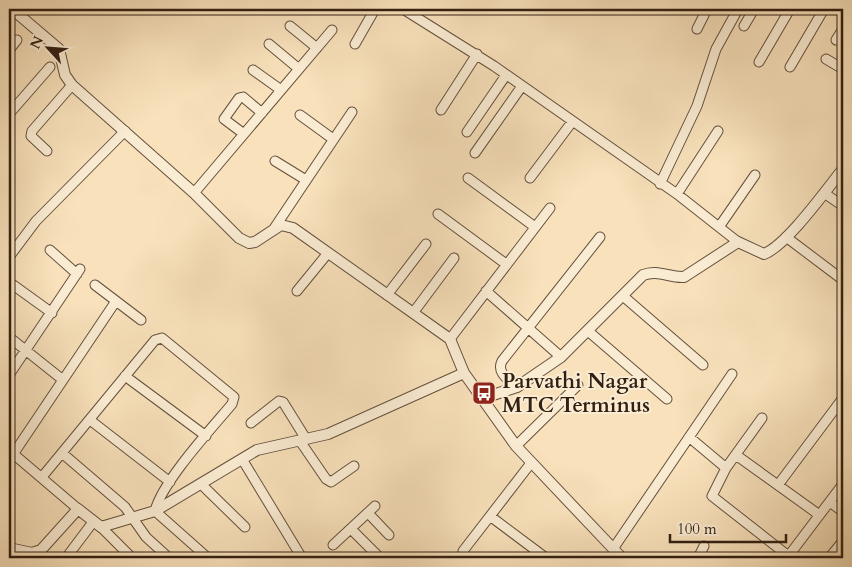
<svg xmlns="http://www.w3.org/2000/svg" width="852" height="567" viewBox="0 0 852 567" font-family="Cardo,serif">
<rect width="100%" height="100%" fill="#f8e1bb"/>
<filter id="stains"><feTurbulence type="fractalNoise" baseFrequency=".004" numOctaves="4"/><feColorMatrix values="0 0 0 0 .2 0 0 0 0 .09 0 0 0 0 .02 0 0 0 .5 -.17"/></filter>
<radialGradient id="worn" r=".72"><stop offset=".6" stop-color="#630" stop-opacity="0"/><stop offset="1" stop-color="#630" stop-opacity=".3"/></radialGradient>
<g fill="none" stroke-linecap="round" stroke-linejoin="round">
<g stroke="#64503d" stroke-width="11">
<path id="minor" d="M403,9L494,66L677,194L738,242
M290,26L317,48
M744,26L754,9
M697,29L707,9
M836,40L843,29
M269,44L299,69
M355,44L375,9
M9,50L17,40
M826,59L843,69
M759,62L790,9
M790,67L824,9
M253,70L281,90
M441,110L477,54
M9,114L50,67
M300,115L333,139
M467,132L506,75
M244,134L224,119L239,98L243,97L262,113
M47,151L31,136L32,131L72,85
M475,153L522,86
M275,161L306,180
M468,178L535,227
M530,178L572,122
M660,184L697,106L716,49L738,9
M194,193L332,30
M824,193L843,206
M677,194L718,131
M438,214L506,264
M275,227L352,112
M719,227L755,175
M786,237L843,280
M50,250L77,274
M9,257L36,221L125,131
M9,282L52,313
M95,285L141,320
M297,291L328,253
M486,291L561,357
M387,295L426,244
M623,296L703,365
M413,313L454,258
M588,331L667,399
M9,337L63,380
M450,339L550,208
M9,375L80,269
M125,376L206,436
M517,387C509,380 496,373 502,361L600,237
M762,418L726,468L712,496L791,558
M90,420L170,482
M251,423L279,401L283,402L306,439
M689,437L726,468
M300,441L326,479L331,482L354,466
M516,446L578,385
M10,451L78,509
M14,453L116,301
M62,453L125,507L146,537L169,558
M736,455L818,514
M242,459L302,558
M42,477L155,340L162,338L234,397L232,404C211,429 162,482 155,511L208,558
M201,484L245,527
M778,485L843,398
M830,502L843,512
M368,513L389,535
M490,516L546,558
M101,527L132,558
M351,529L380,558
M333,545L375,506
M613,549L732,374
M10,558L17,550
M66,558L93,522
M463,558V551L531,463
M698,558L704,546
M787,558L843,484
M829,558L843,541"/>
</g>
<g stroke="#64503d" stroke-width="12">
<path id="tertiary" d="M12,9L59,49L65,75L72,85L194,193L239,238L249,243L255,242L281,225L293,228L450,339L464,373L516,446L622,558
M481,399L517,387L561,357L643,275C658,269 669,278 684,277L738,242L764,254C787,245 826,190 843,169
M9,548L32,553L41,550L78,509L101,527L155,511L257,450L328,434L464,373"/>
</g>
<use href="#minor" stroke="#faecd3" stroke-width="9"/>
<use href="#tertiary" stroke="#faecd3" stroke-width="10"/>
</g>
<defs>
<g id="bus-square" transform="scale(1.25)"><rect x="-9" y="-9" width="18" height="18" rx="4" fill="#8f2418" stroke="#faecd3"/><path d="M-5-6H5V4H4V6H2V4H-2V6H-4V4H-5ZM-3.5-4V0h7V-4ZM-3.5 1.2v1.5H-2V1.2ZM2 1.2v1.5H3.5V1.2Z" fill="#fff"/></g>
</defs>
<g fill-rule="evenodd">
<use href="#bus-square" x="484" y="393"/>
</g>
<g text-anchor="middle" stroke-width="4" stroke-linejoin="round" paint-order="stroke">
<g font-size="21" font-weight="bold" fill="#322013" stroke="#faecd3" text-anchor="start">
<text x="502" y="388">Parvathi Nagar<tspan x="502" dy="24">MTC Terminus</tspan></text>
</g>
</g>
<rect width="852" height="567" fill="none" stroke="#f8e1bb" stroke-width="30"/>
<rect x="10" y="10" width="832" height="547" fill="none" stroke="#322013" stroke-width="2.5"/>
<rect x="15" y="15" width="822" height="537" fill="none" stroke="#322013"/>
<g transform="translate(48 48) rotate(296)" stroke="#faecd3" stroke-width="4" paint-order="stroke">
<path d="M0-4L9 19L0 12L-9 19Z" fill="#322013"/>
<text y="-8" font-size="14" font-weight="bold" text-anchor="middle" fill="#322013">N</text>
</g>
<path d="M670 534v8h116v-8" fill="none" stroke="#322013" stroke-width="2.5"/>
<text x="677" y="534" font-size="15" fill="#322013" stroke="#faecd3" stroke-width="4" paint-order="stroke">100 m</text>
<rect width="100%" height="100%" filter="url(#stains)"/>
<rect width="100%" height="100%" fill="url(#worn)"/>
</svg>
